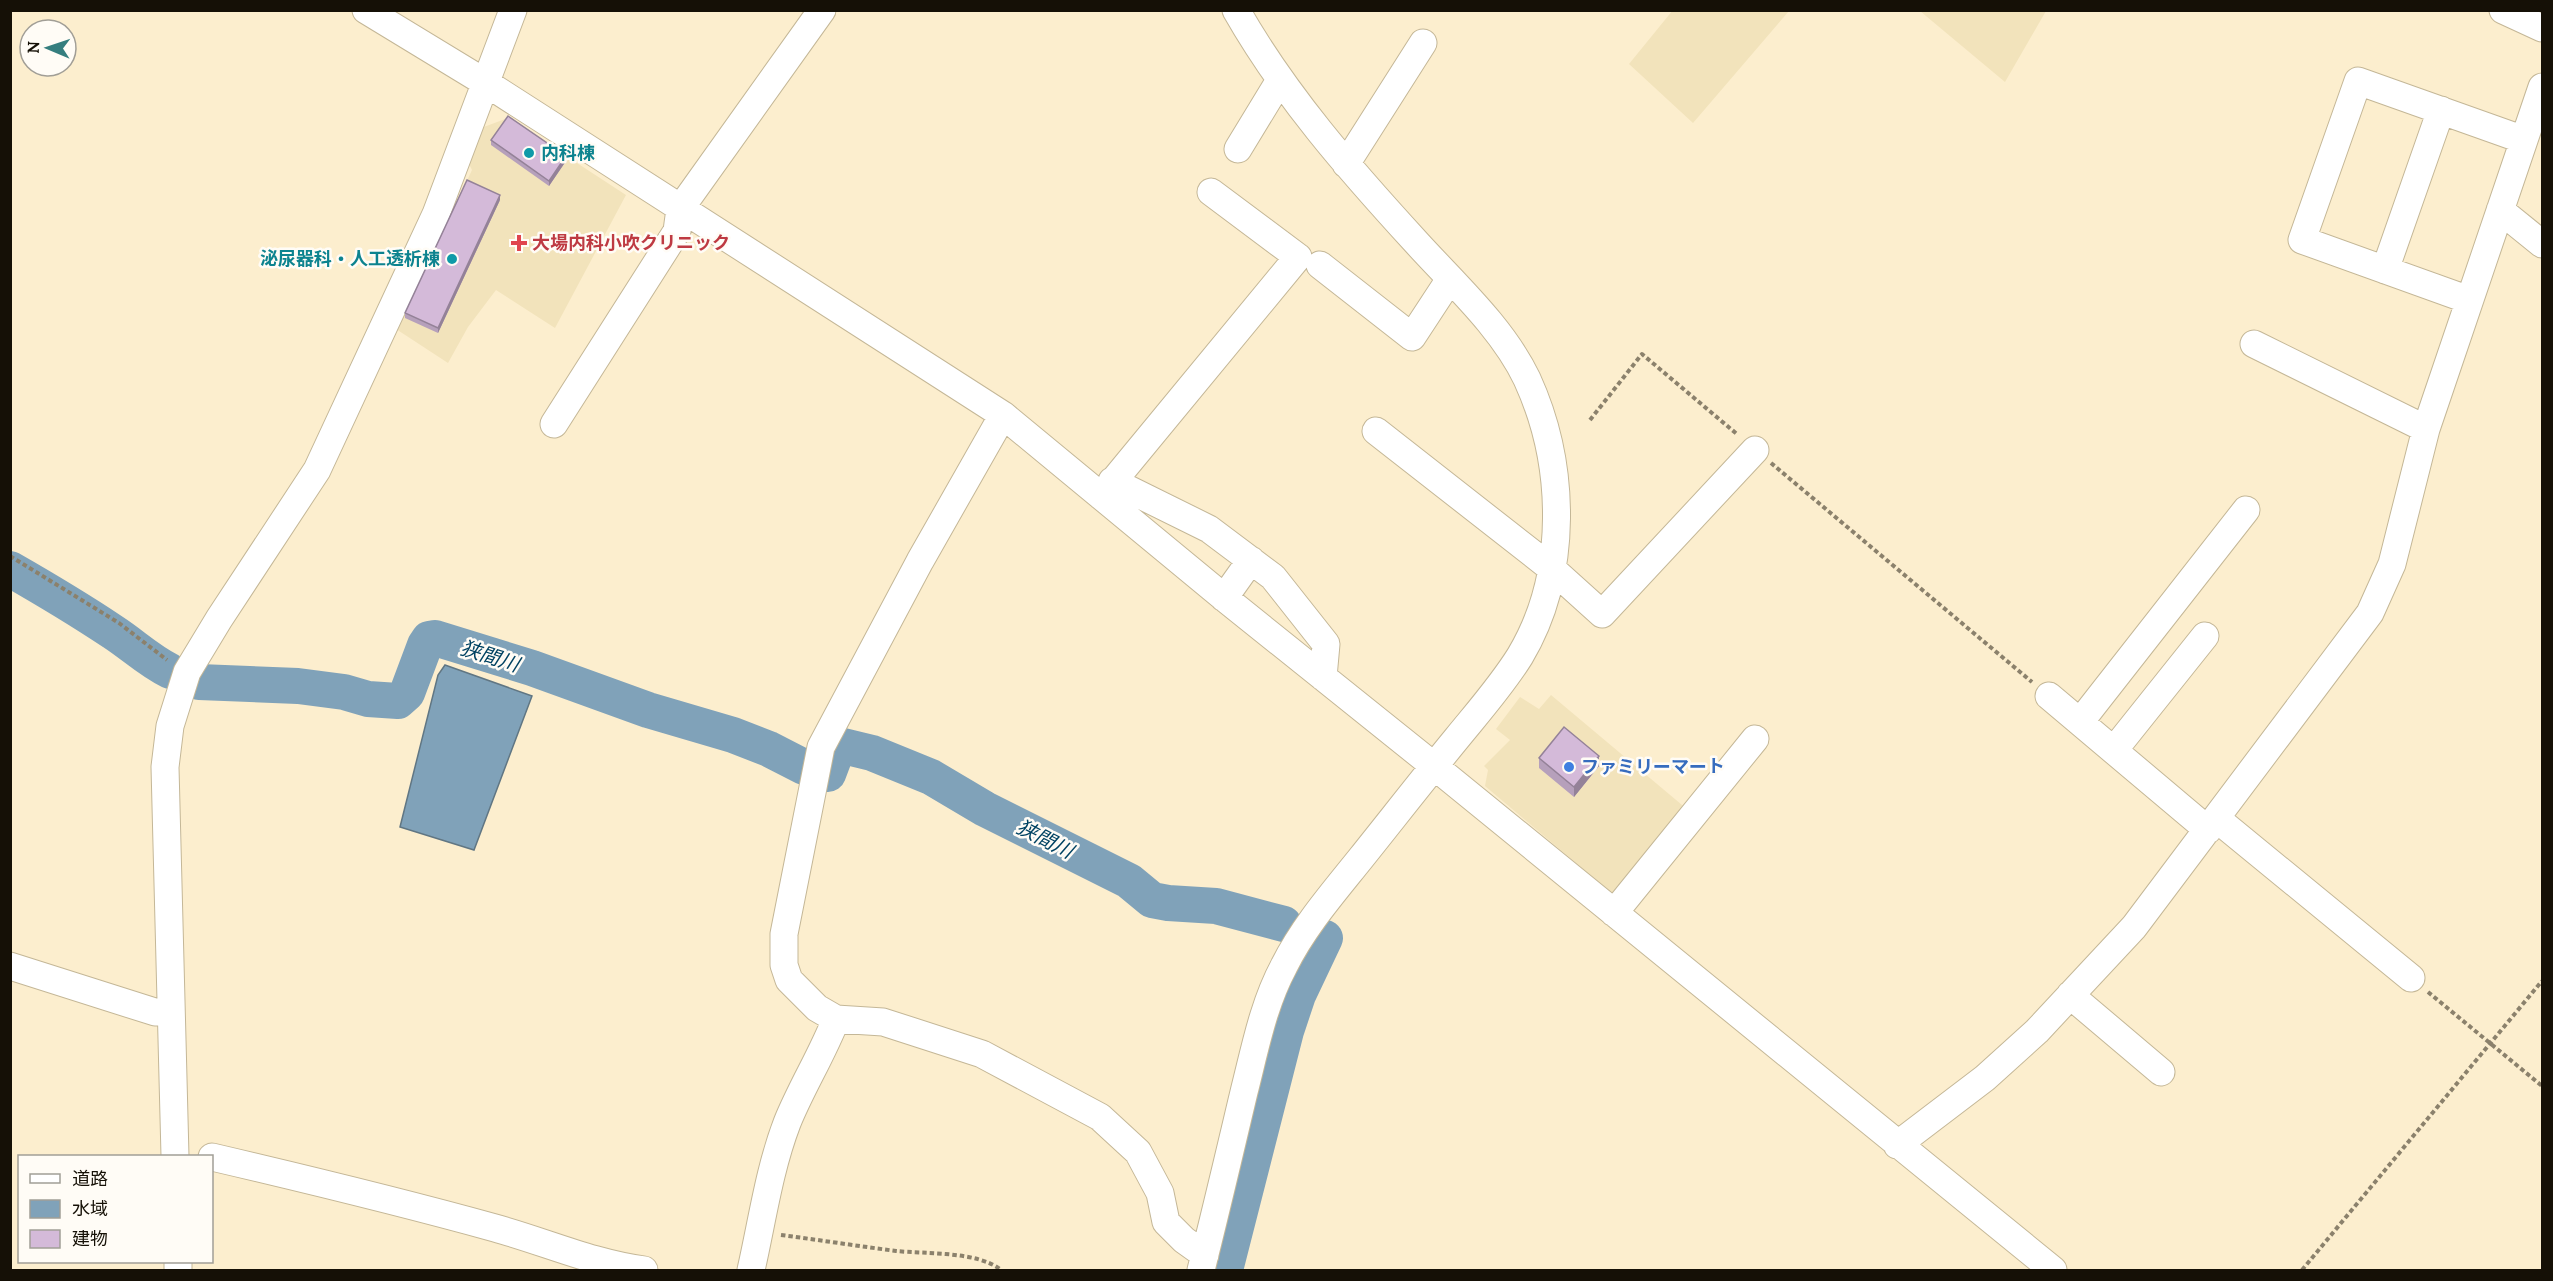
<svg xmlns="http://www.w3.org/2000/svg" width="2553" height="1281" viewBox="0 0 2553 1281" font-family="Lora,'Noto Sans JP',serif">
<rect width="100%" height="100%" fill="#fceece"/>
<path fill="#f2e3bb" d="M1673,10H1789V11L1693,123L1629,64Z
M1920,11H2046L2005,82Z
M508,118L626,195L555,328L496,290L468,327L448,363L396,329L472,170L468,162L481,128Z
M1551,695L1688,810L1615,896L1485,786L1488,770L1484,766L1510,740L1496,729L1520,697L1539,709Z"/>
<path fill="#80a2b9" stroke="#607683" stroke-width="1.5" d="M445,665L532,696L474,850L400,827L438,675Z"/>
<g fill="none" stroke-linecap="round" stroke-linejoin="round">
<path stroke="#80a2b9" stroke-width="36" d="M10,569C45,589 80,610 113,632C133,645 148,660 170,671
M199,682L298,686L344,692L368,699L398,701L407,693L425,645L429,639L435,638L532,668L648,710L733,735L769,749L804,767
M825,774H828L839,745L872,753L931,777L985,809L1129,881L1152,900L1168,903L1216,906L1284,924
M1225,1270L1286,1031L1298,995L1325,938L1317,936"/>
<g stroke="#c4b797" stroke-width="29">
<path id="minor" d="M366,10L486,83L1003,415L1227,600L1434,766L2053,1270
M2503,10L2542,28
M1238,149L1280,80
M1346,164L1423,43
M2500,210L2542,244
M1320,265L1412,337L1450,279
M2385,270L2441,110
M2469,300L2302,240L2358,81L2524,140
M2254,344L2426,429
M1003,415L920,561L821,747L784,934V965L789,980L817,1008L836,1019L883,1022L982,1054L1100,1117L1138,1152L1160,1193L1166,1222L1184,1240L1205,1255
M554,424L677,231L680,209L822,10
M1376,431L1551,568L1602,614L1755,450
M1112,481L1209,529L1273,577L1326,644L1323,677
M1101,496L1298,257L1211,192
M1224,598L1251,560
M2049,696L2208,830
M2080,722L2246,510
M2114,750L2205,636
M2217,819L2411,978
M1614,913L1755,739
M10,966L155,1012L171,1011
M2070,995L2161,1072
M1897,1145L1985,1078L2037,1031L2134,927L2370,613L2392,564L2426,429L2542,87
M175,1156L165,767L170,726L187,672L219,619L317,470L436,214L513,10
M212,1157C306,1179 401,1202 495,1228C546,1242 592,1263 644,1270
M178,1262V1270
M751,1270C762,1222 769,1170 787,1123C801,1088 822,1055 836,1019
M1201,1270C1216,1211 1230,1151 1244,1092C1255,1049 1263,1005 1284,966C1304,926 1333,893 1361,858C1393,818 1425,777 1457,738C1479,711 1502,685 1520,656C1569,574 1566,464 1527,379C1502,327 1455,285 1416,242C1350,170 1285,96 1236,10"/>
</g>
<path stroke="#8b816c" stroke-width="4" stroke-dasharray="4.5 3" stroke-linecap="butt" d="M1590,420L1642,354L1738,435
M1771,463L2032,682
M10,556L119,623L167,660
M2428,992L2542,1086
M781,1235C819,1240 858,1246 896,1251C925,1254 978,1251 1001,1270
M2302,1270L2542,981"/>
<use href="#minor" stroke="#fff" stroke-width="27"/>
</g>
<path fill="#b6a0bb" d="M491,140L566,161L549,186L491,145Z
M500,200L438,333L405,318V313Z
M1539,758L1599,766L1574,797L1539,768Z"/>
<path fill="#948298" d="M566,156V161L549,186V181Z
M500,195V200L438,333V328Z
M1599,756V766L1574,797V787Z"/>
<path fill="#d4bad9" stroke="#948298" stroke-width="1.5" d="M508,116L566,156L549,181L491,140Z
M467,180L500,195L438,328L405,313Z
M1564,727L1599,756L1574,787L1539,758Z"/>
<g fill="#0f9aa8" stroke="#fffcf6" stroke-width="2">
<circle cx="529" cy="153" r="6"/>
<circle cx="452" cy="259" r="6"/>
</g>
<path fill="#e0444e" stroke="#fffcf6" stroke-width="2" d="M516 234h6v6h6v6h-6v6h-6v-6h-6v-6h6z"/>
<circle fill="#3f7fe0" stroke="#fffcf6" stroke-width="2" cx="1569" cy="767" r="6"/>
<g text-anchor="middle" stroke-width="5" stroke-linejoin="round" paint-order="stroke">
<g font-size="18" font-weight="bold" fill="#0d838f" stroke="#fffcf6" text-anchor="start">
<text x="541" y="159">内科棟</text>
<text x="440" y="265" text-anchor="end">泌尿器科・人工透析棟</text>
</g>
<g font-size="18" font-weight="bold" fill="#be3a42" stroke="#fffcf6" text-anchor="start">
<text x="532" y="249">大場内科小吹クリニック</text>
</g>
<g font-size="18" font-weight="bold" fill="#366cbe" stroke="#fffcf6" text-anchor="start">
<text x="1581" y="773">ファミリーマート</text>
</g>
<g font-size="20" font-style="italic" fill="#004262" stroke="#fffcf6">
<text transform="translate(490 656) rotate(18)" y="7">狭間川</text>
<text transform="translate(1045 839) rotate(27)" y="7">狭間川</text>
</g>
</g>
<rect width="2553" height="1281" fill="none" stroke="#151006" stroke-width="24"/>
<rect x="18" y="1155" width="195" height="108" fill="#fffcf6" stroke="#a19e96" stroke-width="1.5"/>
<rect x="30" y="1174" width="30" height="9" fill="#ffffff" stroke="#a19e96" stroke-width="1.5"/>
<text x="72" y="1185" font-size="18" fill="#151006">道路</text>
<rect x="30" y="1200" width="30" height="18" fill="#80a2b9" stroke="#a19e96" stroke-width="1.5"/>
<text x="72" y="1215" font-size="18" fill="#151006">水域</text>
<rect x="30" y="1230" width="30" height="18" fill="#d4bad9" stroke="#a19e96" stroke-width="1.5"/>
<text x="72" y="1245" font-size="18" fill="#151006">建物</text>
<g transform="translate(48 48) rotate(272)"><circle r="28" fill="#fffcf6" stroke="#a19e96" stroke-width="1.5"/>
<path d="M0-4.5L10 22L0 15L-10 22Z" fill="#357e7e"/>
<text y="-9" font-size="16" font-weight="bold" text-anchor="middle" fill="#151006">N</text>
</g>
</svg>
